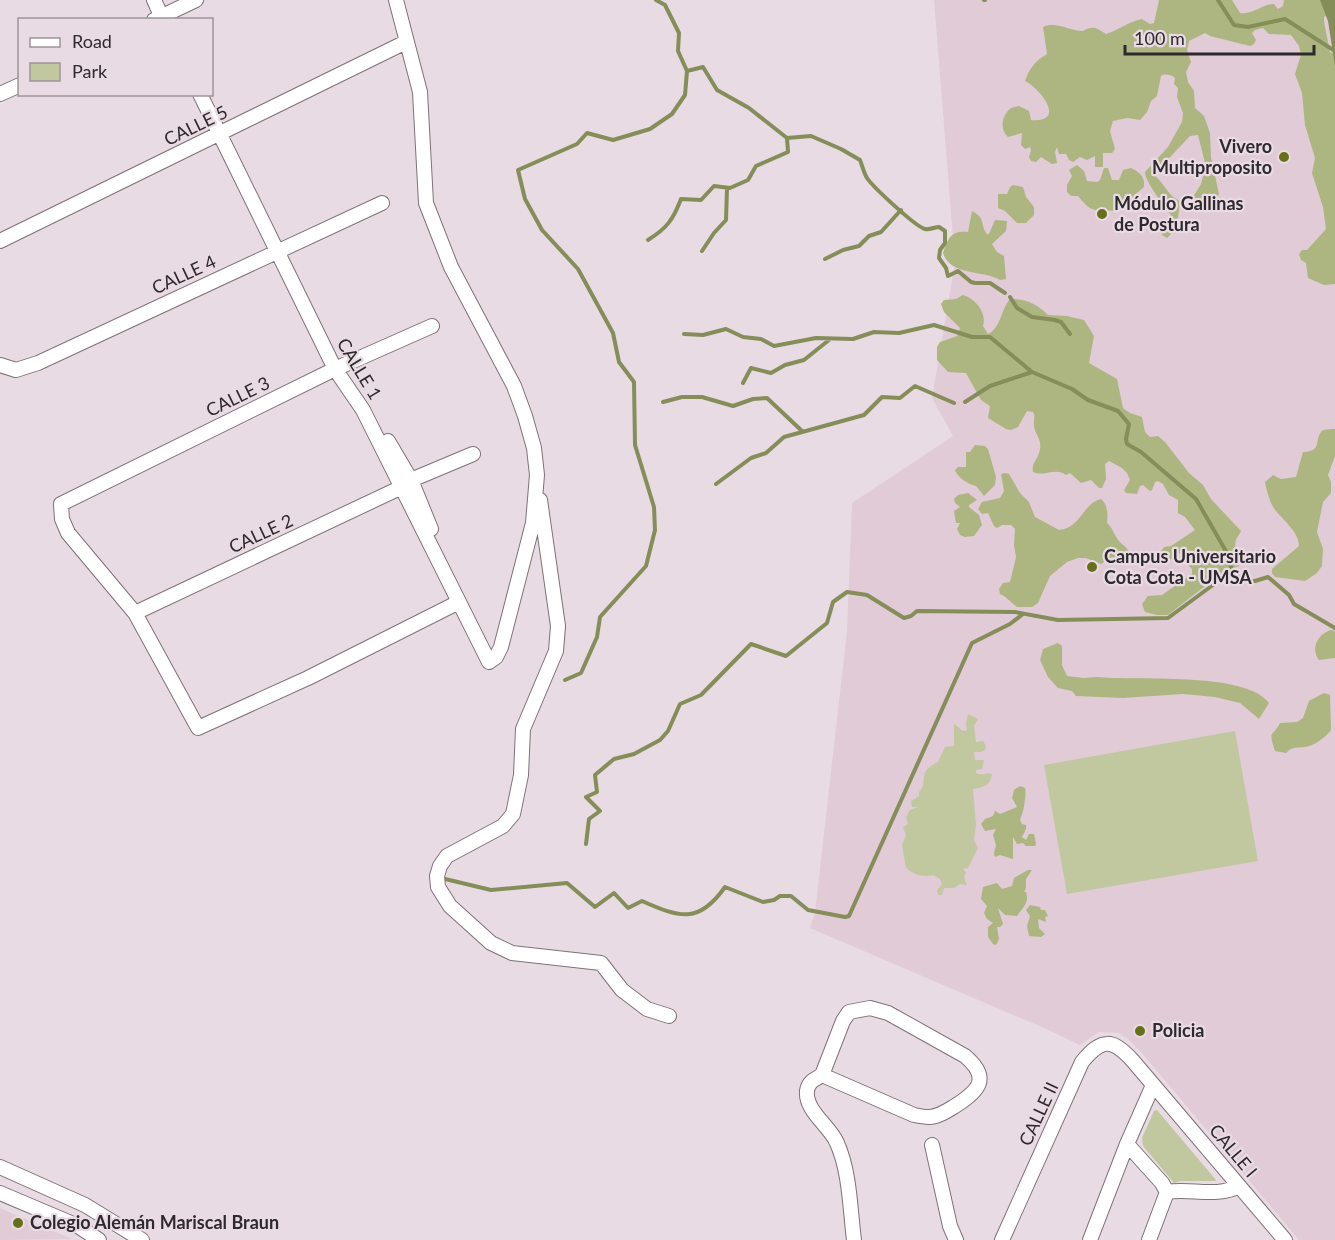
<svg xmlns="http://www.w3.org/2000/svg" width="1335" height="1240" viewBox="0 0 1335 1240" font-family="Lato,sans-serif">
<rect width="100%" height="100%" fill="#e9dbe3"/>
<path fill="#e0cbd7" d="M934,0H1335V1240H1299L1141,1052L1128,1039L1118,1033L1099,1032L1080,1045L1044,1028L810,928L815,913L847,631L852,503L953,436L932,398L955,263Z
M0,1208L72,1239L0,1240Z"/>
<path fill="#c1c8a0" d="M968,714L978,719L974,726L976,742L983,741L986,746L985,750L981,752H974L975,760H984L982,769L976,770V773C982,776 987,772 992,774C991,786 981,788 973,789L976,825L974,840L978,848L968,868L963,869L966,872L964,878L967,885L960,884L954,888H944L942,895H938L937,890L942,884L940,879L933,875C922,878 913,874 906,868L902,845L906,835L903,827L908,824L906,817L910,810L918,807H912L911,801L919,796V792C930,780 915,773 938,762L945,747L954,746V724L963,731L967,730L966,723Z
M1235,731L1258,861L1067,894L1044,765Z
M1157,1110L1216,1180L1215,1181H1181L1174,1183L1143,1146L1142,1138L1154,1111Z"/>
<path fill="#adb680" d="M1159,0H1232L1240,13C1254,15 1262,4 1274,4L1278,9L1283,6L1284,0H1329L1330,13L1324,17V22L1330,52L1335,54V284L1324,285L1308,278L1306,263L1301,260L1299,254L1302,250H1307L1326,229L1323,207L1312,173L1315,158L1305,125L1302,93L1295,74L1301,55L1299,46L1291,35L1269,34L1263,28L1255,30L1252,33L1256,40L1254,44L1250,46L1210,36L1205,33L1189,41L1187,50L1191,62L1186,72L1188,82L1194,91L1195,108L1204,116L1210,133L1211,157L1219,194L1214,202H1198L1193,197L1201,184L1206,167L1198,135L1190,136L1155,173V176C1164,183 1169,197 1180,201L1178,218L1170,225L1171,234L1167,238L1162,235L1161,227L1171,215C1164,205 1145,182 1145,172L1168,147L1182,122L1183,113L1177,97L1178,88L1174,84L1175,78C1172,75 1165,73 1161,76L1157,96L1151,101L1147,112L1140,120L1127,118L1113,121L1110,131L1115,149L1112,153H1103V167H1095V156L1087,160L1080,157L1073,162L1069,160L1066,154H1059L1057,147L1055,152L1057,163L1052,164L1041,157L1036,162L1031,161L1029,157L1031,150L1030,147L1025,149L1021,145L1022,133L1008,137C999,129 1002,115 1011,108L1019,106L1029,111L1031,120C1067,123 1041,89 1025,81C1029,69 1036,60 1047,54L1043,27C1056,21 1069,31 1083,31C1093,25 1097,28 1106,34C1119,30 1130,21 1142,19L1150,24L1154,23Z
M1077,165L1084,171L1087,181L1097,182L1100,180L1104,168H1108L1112,180H1119L1123,170L1131,168C1140,172 1145,177 1144,187L1116,211C1093,210 1092,213 1078,196H1071L1067,192V185L1072,176L1069,170Z
M1013,185L1023,187L1026,197L1034,207V215L1026,223H1017L1005,211L998,208V194H1007L1010,187Z
M972,211C986,218 980,225 987,234H989L995,220L1007,221L1006,231L992,244L997,252L1004,256L1006,279L1000,280C984,270 950,276 943,253C948,237 952,230 968,232Z
M963,295C976,299 987,313 983,326L988,334C1001,328 1001,309 1010,299C1027,299 1037,304 1048,315L1067,316L1084,320L1094,336L1089,363L1117,379L1123,408L1130,413L1142,417L1145,432L1150,437L1158,436L1165,442L1189,473L1203,485L1211,499L1241,531C1240,534 1237,537 1236,540C1233,549 1241,558 1239,566L1223,572L1168,615H1157L1145,612L1142,604L1148,596L1162,595L1192,574V569L1185,562L1183,555L1179,553L1170,560L1165,559L1160,553L1164,547L1171,546L1195,530L1185,517L1178,513V500L1169,495L1163,484L1158,481L1155,482L1152,490L1150,491L1143,485L1140,486L1137,494L1126,493L1124,490L1130,480L1127,473L1122,468L1109,461L1105,464L1106,479L1102,488H1099L1091,480L1081,483L1070,473L1066,475C1056,467 1045,477 1033,472C1031,462 1039,459 1040,449C1042,440 1035,434 1034,426C1033,420 1036,417 1033,412L1027,411L1018,427L1011,430L1006,429L988,418L990,406L981,400L966,373L948,372L937,360V347L940,342L957,336L960,328L944,312L941,304L944,300L956,299Z
M1335,429V456L1328,475L1331,482V493L1323,502L1317,532L1323,549L1322,566L1317,573L1305,581L1275,577L1272,573V569L1299,546C1299,530 1279,518 1272,505C1269,499 1266,488 1265,482L1273,475L1281,479L1296,477L1303,452C1323,451 1314,441 1321,432C1323,429 1331,429 1335,429Z
M975,445L985,446L988,449L996,477L995,485L984,496L976,486C969,485 957,477 955,470L958,467H966V452H970Z
M1005,473L1009,474L1020,493L1029,502L1035,517L1059,530C1081,528 1082,504 1101,499C1108,505 1108,515 1107,523C1113,528 1114,535 1119,541C1122,545 1128,547 1129,553C1129,558 1128,559 1124,562L1112,557L1101,564L1086,558H1078L1067,562L1050,576L1038,603L1032,607H1017L1004,596L1000,594L999,589L1003,583L1010,582L1016,557L1014,545L1015,529L1011,525H1002L997,528L994,526L988,513L982,514L978,509L982,502L1000,498L1004,491L1001,474Z
M968,493L977,500L969,505V507L979,515L982,525L974,536L965,537L960,535L957,529L960,523H956L954,511L960,507L955,503L954,499L958,495Z
M1331,630L1335,631V658L1319,660C1310,648 1318,634 1331,630Z
M1058,643L1062,646V665L1067,676L1084,678L1096,677C1135,681 1245,671 1269,703L1259,719L1240,703L1215,697L1183,694L1123,698L1076,696L1072,691L1058,688L1048,677L1040,660L1043,649Z
M1324,693L1330,695L1331,730C1326,737 1314,746 1305,747C1296,748 1293,746 1286,753L1275,751C1268,729 1272,738 1280,723L1297,722L1303,718L1309,701Z
M1020,786L1025,788C1027,794 1023,814 1020,820L1022,824L1026,825V829L1022,837L1026,840L1029,834H1034L1036,844L1035,846H1026L1023,843L1017,844L1013,837V859L1000,855L995,857L994,853L996,845L993,835L996,829L985,831L981,824L985,819L993,816L995,811L1000,814L1017,807L1012,798L1014,790Z
M1028,870H1032L1026,879V888L1024,892H1026C1030,903 1022,908 1017,916L1005,915L998,908L1003,924L1000,927H997L999,939L996,945L993,944L988,937V927L993,923L987,919L984,913L987,906L981,899L983,887L997,883L1002,889L1012,886L1014,878Z
M1030,905L1040,907L1041,910H1045L1048,916L1045,917L1046,922L1038,919L1039,928L1045,934L1041,937L1029,936L1027,926L1030,916L1026,910Z"/>
<path fill="#858d59" d="M1320,0H1335V66L1328,21Z"/>
<g fill="none" stroke-linecap="round" stroke-linejoin="round">
<path stroke="#858d59" stroke-width="4" d="M656,0L665,5L679,33L678,51L687,71
M984,0H985
M1218,0L1234,25L1248,27L1285,19L1335,51
M648,240C667,228 673,220 681,199L701,200L714,186L730,188L748,180L756,166L788,152L787,138
M702,251L714,233L726,220L727,188
M825,259L843,250L859,246L869,236L881,232L901,210
M1010,297L1017,308L1032,317L1055,320L1061,322L1070,334
M684,334L703,335L726,329L743,337L761,339L774,346L816,338L853,339L874,332L899,333L934,325L972,337H990L1032,372L1072,389L1088,400L1118,411L1129,424L1126,439L1127,444L1141,452L1196,499L1227,553L1232,571L1243,581H1255L1268,577L1289,595L1294,604L1335,628
M743,383L751,368L771,373L785,365L804,360L829,340
M663,402L682,397H702L733,406L753,399L767,398L802,431
M965,402L990,386L1032,372
M716,484L751,458L766,453L784,437L864,415L882,397L900,398L915,386L954,403
M565,680L581,673L597,637L600,617L646,566L655,530L654,507L635,445L634,382L619,362L613,333L578,269L542,230L525,199L518,170L577,144L587,133L613,140L650,129L672,114L685,95L687,71L703,67L717,90L749,108L787,138L811,136L841,149L860,160C862,165 864,173 867,178C873,187 916,227 925,229C930,230 935,227 939,227L945,231V243L940,250L939,258L946,268L948,276L958,271L971,282L975,283H990L1005,293
M586,844L589,819L600,811L586,797L597,792L595,775L614,759L634,754L660,740L668,731L680,704L701,695L751,644L786,656L827,623L833,602L847,592L867,595L904,618L911,616L917,611L1015,612L1058,620L1168,618L1232,571
M441,878L491,890L567,883L595,907L614,893L628,908L642,901C680,918 699,924 725,887L763,902L774,900L780,896H791L808,910L845,917L849,916L972,643L1010,624L1023,614"/>
<g stroke="#7e7278" stroke-width="16">
<path id="minor" d="M154,0L163,20
M154,20L196,0
M0,94L20,85
M200,94L335,369L363,410L489,662L496,657L501,647L533,523L537,475L534,448L525,416L514,386L451,267L426,203L420,92L396,0
M0,241L406,42
M432,326L335,369L61,504L62,519L68,533L135,613L198,728L308,678L459,602
M0,365L16,370L38,363L382,203
M388,441L411,480L431,529
M411,480L473,454
M540,500L558,626L556,651L523,729L521,775L513,814L503,826L447,856L440,866L437,876L438,887L450,906L491,943L512,953L601,963L622,990L647,1009L669,1016
M135,613L402,487
M870,1008L888,1013L965,1056C991,1078 979,1091 955,1106C947,1111 938,1117 929,1117C924,1117 919,1116 914,1115L822,1075L843,1021L849,1012Z
M822,1075C815,1079 808,1082 807,1091C805,1111 830,1126 837,1143C850,1172 850,1209 854,1240
M1127,1144L1162,1183L1167,1192L1149,1240
M932,1145L950,1226L956,1240
M0,1167L85,1205L142,1240
M1167,1192C1190,1188 1217,1198 1239,1186
M0,1193L78,1226L99,1240
M1002,1240L1082,1062C1102,1038 1112,1038 1133,1061L1285,1240
M1090,1240L1127,1144L1153,1085"/>
</g>
<use href="#minor" stroke="#fff" stroke-width="14"/>
</g>
<g fill="#677019" stroke="#e9dbe3" stroke-width="2">
<circle cx="1284" cy="157" r="6"/>
<circle cx="1102" cy="214" r="6"/>
<circle cx="1092" cy="567" r="6"/>
<circle cx="1140" cy="1031" r="6"/>
<circle cx="18" cy="1223" r="6"/>
</g>
<g text-anchor="middle" stroke-width="4.5" stroke-linejoin="round" paint-order="stroke">
<g font-size="18" fill="#2e292c" stroke="#e9dbe3">
<text transform="translate(196 126) rotate(-26)" y="6">CALLE 5</text>
<text transform="translate(184 275) rotate(-25)" y="6">CALLE 4</text>
<text transform="translate(359 369) rotate(59)" y="6">CALLE 1</text>
<text transform="translate(238 397) rotate(-26)" y="6">CALLE 3</text>
<text transform="translate(261 534) rotate(-25)" y="6">CALLE 2</text>
<text transform="translate(1039 1114) rotate(-65)" y="6">CALLE II</text>
<text transform="translate(1233 1151) rotate(50)" y="6">CALLE I</text>
</g>
<g font-size="18" font-weight="bold" fill="#2e292c" stroke="#e9dbe3" text-anchor="start">
<text x="1272" y="153" text-anchor="end">Vivero<tspan x="1272" dy="21">Multiproposito</tspan></text>
<text x="1114" y="210">Módulo Gallinas<tspan x="1114" dy="21">de Postura</tspan></text>
<text x="1104" y="563">Campus Universitario<tspan x="1104" dy="21">Cota Cota - UMSA</tspan></text>
<text x="1152" y="1037">Policia</text>
<text x="30" y="1229">Colegio Alemán Mariscal Braun</text>
</g>
</g>
<rect x="18" y="18" width="195" height="78" fill="#e9dbe3" stroke="#9e949a" stroke-width="1.5"/>
<rect x="30" y="38" width="30" height="9" fill="#ffffff" stroke="#9e949a" stroke-width="1.5"/>
<text x="72" y="48" font-size="18" fill="#2e292c">Road</text>
<rect x="30" y="63" width="30" height="18" fill="#c1c8a0" stroke="#9e949a" stroke-width="1.5"/>
<text x="72" y="78" font-size="18" fill="#2e292c">Park</text>
<path d="M1125 45v9h189v-9" fill="none" stroke="#2e292c" stroke-width="3"/>
<text x="1134" y="45" font-size="18" fill="#2e292c" stroke="#e9dbe3" stroke-width="4.5" paint-order="stroke">100 m</text>
</svg>
